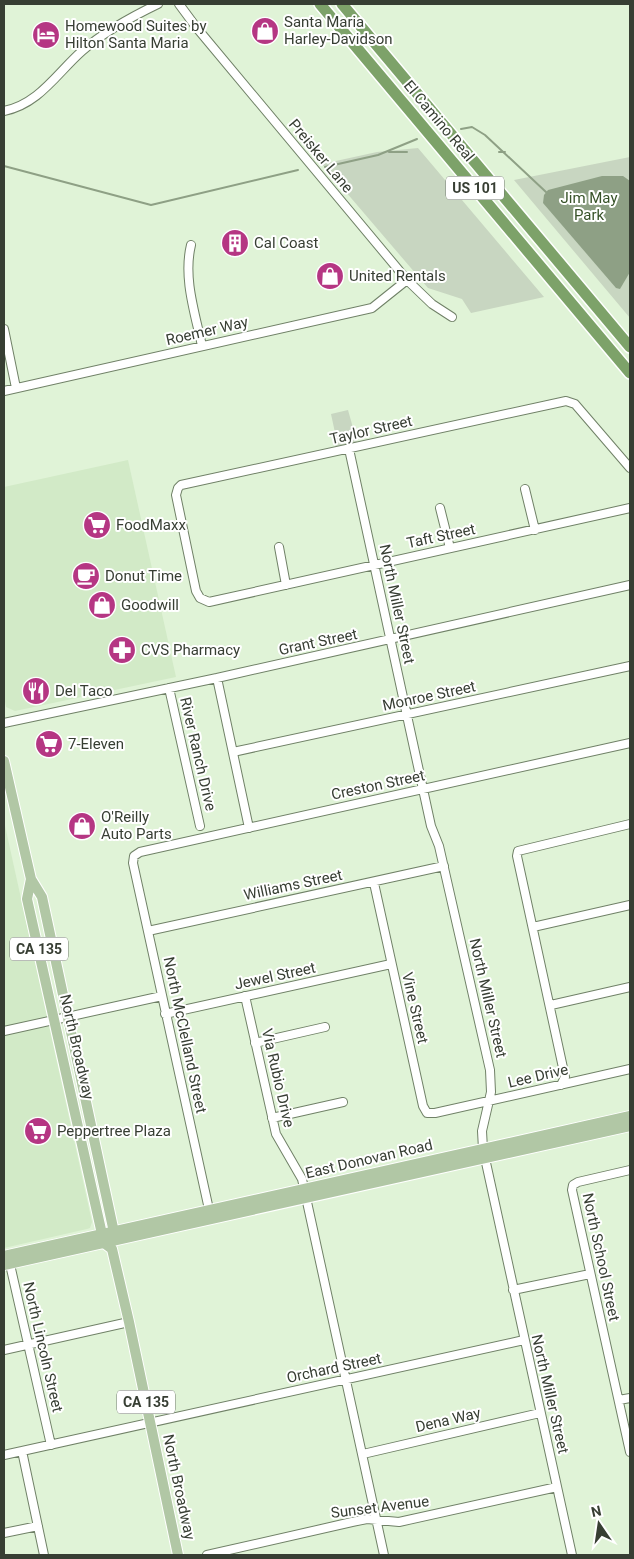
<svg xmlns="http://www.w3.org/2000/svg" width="634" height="1559" viewBox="0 0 634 1559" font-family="Roboto,sans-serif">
<rect width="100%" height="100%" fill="#e0f3d7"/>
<path fill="#d2eac7" d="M128,460L176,677L15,711L6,707L4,696V487Z
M4,821L92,1222L90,1228L87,1229L4,1248Z"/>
<path fill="#c8d6c1" d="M418,148L544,297L471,313L462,299L428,288L322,164L377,152Z
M630,157V318L514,180Z
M348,410L357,442L335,447L337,442L331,414Z"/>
<path fill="#8ea085" d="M602,176H623L630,181V272L620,289L616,288L543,203L544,195L548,190Z"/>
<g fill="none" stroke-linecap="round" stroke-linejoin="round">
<path stroke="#8ea085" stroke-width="2" d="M461,129L472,127L485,135L546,192
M389,152H407
M499,152H505
M4,166L151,205L298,170
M325,167L378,155L417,139"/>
<g stroke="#708167" stroke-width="10">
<path id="minor" d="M179,4L196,27L407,280L432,304L452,317
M4,111C39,104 57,73 82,51C105,31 131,17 158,4
M191,245C183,278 195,313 202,346
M4,329L16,388
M4,391L372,308L407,280
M349,449L431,826L439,846L490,1070L491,1092L482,1131L483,1149L572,1555
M630,468L575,404L566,401L181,485L178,488L176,495L196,591L200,598L209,602L630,508
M525,489L535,530
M440,508L450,548
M279,547L286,585
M217,678L249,828
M169,688L200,826
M4,723L217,678L630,585
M233,752L630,666
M374,883L423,1106L427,1113H435L630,1069
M533,927L630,905
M148,931L444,866
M245,996L276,1134L302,1179L384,1555
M551,1005L630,987
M165,1014L391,964
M4,1031L162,996
M255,1043L325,1027
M561,1085L565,1077L517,856L518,851L630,824
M272,1118L343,1102
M630,1170L578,1182L573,1185L572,1190L630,1452
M210,1214L133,863L134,856L140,852L630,743
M9,1260L51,1445
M513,1290L590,1274
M4,1350L129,1322
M619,1400L630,1398
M22,1451L44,1555
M363,1454L540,1413
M4,1455L524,1340
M4,1533L38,1526
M207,1555L352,1522L367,1519L399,1522L557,1487"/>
</g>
<g stroke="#fff" stroke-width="12">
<path id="major" d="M4,761L31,879L42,897L115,1237
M31,879L27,899L104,1243L112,1249L129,1322L178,1555
M4,1256L630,1116
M4,1265L630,1126"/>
</g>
<g stroke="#fff" stroke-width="14">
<path id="highway" d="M320,4L630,373
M342,4L630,347"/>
</g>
<use href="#minor" stroke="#fff" stroke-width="8"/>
<use href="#major" stroke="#b1c7a5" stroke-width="10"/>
<use href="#highway" stroke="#7da269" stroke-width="11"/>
</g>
<defs>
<g id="shop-disc" transform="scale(1.4375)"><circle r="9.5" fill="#b53683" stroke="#fff"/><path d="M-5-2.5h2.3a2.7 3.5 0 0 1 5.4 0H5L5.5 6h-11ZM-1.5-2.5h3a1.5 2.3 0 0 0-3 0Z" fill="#fff"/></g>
<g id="hotel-disc" transform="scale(1.4375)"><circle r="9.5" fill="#b53683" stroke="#fff"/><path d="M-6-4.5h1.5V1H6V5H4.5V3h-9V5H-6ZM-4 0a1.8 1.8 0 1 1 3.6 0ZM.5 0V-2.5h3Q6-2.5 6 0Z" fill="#fff"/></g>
<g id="building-disc" transform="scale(1.4375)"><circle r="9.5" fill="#b53683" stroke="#fff"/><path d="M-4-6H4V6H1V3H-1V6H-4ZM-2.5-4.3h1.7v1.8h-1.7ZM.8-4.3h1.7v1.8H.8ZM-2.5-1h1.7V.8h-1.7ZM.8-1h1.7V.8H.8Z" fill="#fff"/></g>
<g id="supermarket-disc" transform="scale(1.4375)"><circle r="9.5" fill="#b53683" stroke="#fff"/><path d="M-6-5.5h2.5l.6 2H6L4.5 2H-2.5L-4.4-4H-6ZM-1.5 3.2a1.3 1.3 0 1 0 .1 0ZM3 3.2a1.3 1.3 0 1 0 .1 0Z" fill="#fff"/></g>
<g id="cafe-disc" transform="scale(1.4375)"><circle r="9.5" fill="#b53683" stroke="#fff"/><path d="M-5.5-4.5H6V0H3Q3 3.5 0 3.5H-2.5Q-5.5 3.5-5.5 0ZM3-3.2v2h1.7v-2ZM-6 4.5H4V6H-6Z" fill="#fff"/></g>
<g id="pharmacy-disc" transform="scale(1.4375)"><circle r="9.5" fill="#b53683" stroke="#fff"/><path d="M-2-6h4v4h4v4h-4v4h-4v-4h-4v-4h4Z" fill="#fff"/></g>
<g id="restaurant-disc" transform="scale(1.4375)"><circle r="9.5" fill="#b53683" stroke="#fff"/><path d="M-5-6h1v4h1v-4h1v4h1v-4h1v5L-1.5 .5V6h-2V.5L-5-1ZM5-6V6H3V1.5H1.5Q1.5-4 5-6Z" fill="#fff"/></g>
</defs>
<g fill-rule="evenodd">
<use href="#shop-disc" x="265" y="31"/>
<use href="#hotel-disc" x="46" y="35"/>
<use href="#building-disc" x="235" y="243"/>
<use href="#shop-disc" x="330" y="276"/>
<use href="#supermarket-disc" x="97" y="525"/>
<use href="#cafe-disc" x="86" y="576"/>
<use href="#shop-disc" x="102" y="605"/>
<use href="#pharmacy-disc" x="122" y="650"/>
<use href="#restaurant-disc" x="36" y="691"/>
<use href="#supermarket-disc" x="49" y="744"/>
<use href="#shop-disc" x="82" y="826"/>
<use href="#supermarket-disc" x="38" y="1131"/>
</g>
<g text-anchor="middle" stroke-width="4" stroke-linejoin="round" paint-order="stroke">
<g fill="#fff" stroke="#737870" stroke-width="1">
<rect x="446" y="176.5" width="58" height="23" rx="4"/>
<rect x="10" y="937.5" width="58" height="23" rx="4"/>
<rect x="117" y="1390.5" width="58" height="23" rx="4"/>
</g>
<g font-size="14" font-weight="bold" fill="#373e33">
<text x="475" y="193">US 101</text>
<text x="39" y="954">CA 135</text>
<text x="146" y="1407">CA 135</text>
</g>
<g font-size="15" fill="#373e33" stroke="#fff" text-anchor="start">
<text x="284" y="27">Santa Maria<tspan x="284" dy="17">Harley-Davidson</tspan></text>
<text x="65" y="31">Homewood Suites by<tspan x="65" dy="17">Hilton Santa Maria</tspan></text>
<text x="254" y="248">Cal Coast</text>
<text x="349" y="281">United Rentals</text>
<text x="116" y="530">FoodMaxx</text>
<text x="105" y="581">Donut Time</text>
<text x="121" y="610">Goodwill</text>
<text x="141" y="655">CVS Pharmacy</text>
<text x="55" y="696">Del Taco</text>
<text x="68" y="749">7-Eleven</text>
<text x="101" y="822">O'Reilly<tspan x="101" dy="17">Auto Parts</tspan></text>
<text x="57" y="1136">Peppertree Plaza</text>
</g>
<g font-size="15" fill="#373e33" stroke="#fff">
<text transform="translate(439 121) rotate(50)" y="5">El Camino Real</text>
<text transform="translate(321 156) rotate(50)" y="5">Preisker Lane</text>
<text transform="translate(207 331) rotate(-13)" y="5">Roemer Way</text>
<text transform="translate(371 430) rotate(-13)" y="5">Taylor Street</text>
<text transform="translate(441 536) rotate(-12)" y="5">Taft Street</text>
<text transform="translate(397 604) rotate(78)" y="5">North Miller Street</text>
<text transform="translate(318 642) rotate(-12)" y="5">Grant Street</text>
<text transform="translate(429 696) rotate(-12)" y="5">Monroe Street</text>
<text transform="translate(198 754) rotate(77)" y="5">River Ranch Drive</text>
<text transform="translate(378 785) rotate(-12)" y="5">Creston Street</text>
<text transform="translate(293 885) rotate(-12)" y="5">Williams Street</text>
<text transform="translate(275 976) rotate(-12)" y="5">Jewel Street</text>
<text transform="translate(488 998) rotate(77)" y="5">North Miller Street</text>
<text transform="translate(415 1008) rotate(77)" y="5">Vine Street</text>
<text transform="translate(185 1035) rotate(78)" y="5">North McClelland Street</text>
<text transform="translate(77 1047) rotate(77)" y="5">North Broadway</text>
<text transform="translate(538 1076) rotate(-13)" y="5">Lee Drive</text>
<text transform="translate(278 1078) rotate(77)" y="5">Via Rubio Drive</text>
<text transform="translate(369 1159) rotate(-13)" y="5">East Donovan Road</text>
<text transform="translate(601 1257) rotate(78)" y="5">North School Street</text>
<text transform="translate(43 1347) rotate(77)" y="5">North Lincoln Street</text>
<text transform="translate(334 1368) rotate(-12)" y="5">Orchard Street</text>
<text transform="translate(550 1394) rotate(77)" y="5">North Miller Street</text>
<text transform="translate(448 1420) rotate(-13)" y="5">Dena Way</text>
<text transform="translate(179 1487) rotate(78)" y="5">North Broadway</text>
<text transform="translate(380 1507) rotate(-7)" y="5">Sunset Avenue</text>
</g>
<g font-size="15" fill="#375228" stroke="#fff">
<text x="589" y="203">Jim May<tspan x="589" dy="17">Park</tspan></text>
</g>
</g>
<rect width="634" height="1559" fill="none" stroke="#373e33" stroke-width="10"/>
<g transform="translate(599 1524) rotate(347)" stroke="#ffffff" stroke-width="4" paint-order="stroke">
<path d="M0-4L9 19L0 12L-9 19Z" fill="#373e33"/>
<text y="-8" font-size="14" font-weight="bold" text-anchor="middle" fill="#373e33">N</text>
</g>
</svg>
